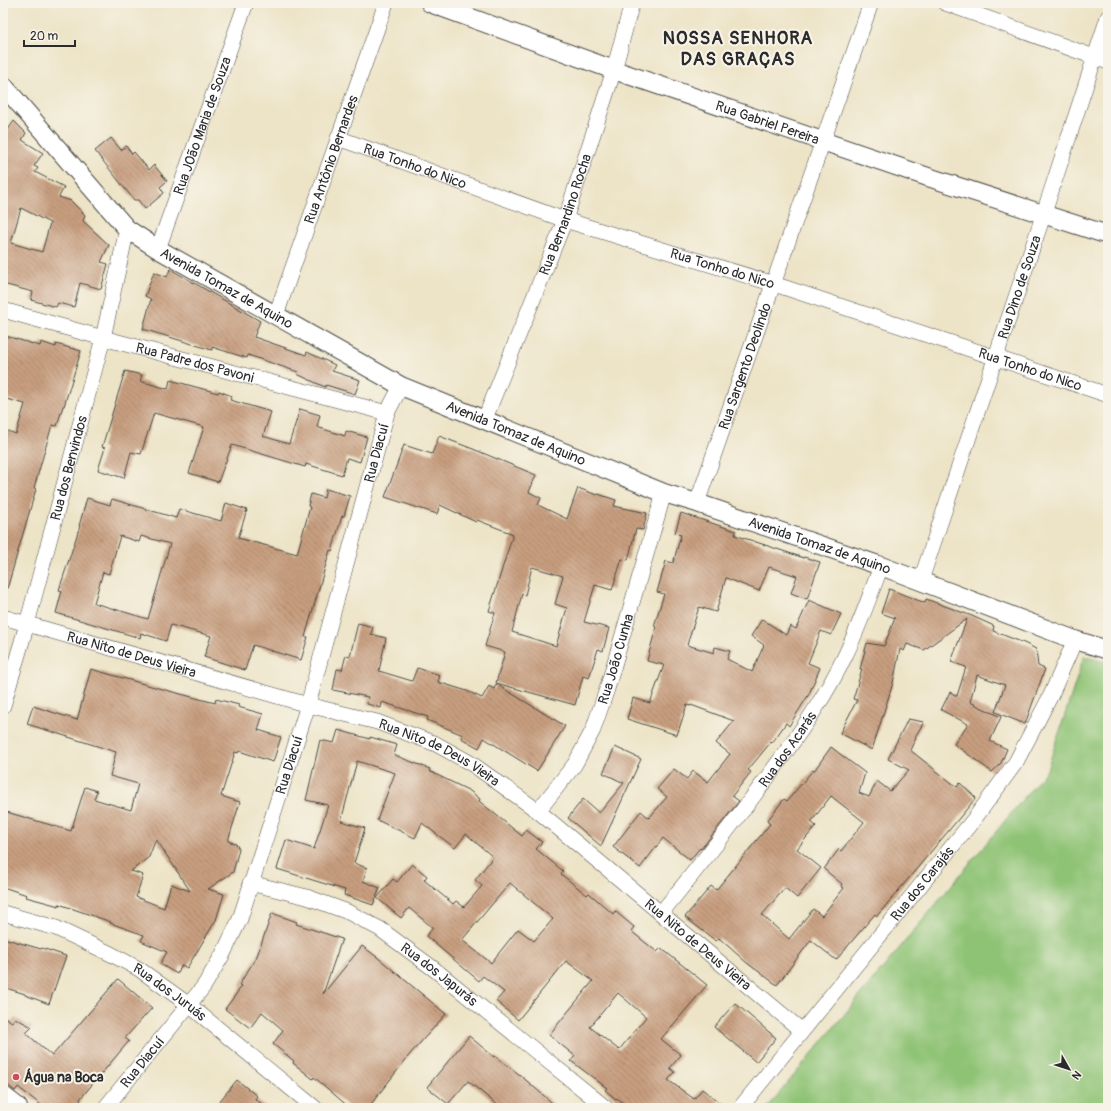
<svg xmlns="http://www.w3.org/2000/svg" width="1111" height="1111" viewBox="0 0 1111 1111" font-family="Pangolin,sans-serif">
<defs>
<pattern id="building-back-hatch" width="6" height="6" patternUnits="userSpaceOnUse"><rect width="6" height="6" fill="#c89e7f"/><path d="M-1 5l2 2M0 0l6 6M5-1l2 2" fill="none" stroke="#a38168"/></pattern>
</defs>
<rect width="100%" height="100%" fill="#f7f3e8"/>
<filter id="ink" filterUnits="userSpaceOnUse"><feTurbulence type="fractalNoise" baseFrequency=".025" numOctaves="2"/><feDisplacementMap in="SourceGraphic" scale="8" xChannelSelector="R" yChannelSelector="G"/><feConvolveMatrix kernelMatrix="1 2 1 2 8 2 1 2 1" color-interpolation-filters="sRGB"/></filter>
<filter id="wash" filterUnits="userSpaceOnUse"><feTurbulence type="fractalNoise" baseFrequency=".012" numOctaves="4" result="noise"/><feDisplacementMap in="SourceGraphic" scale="16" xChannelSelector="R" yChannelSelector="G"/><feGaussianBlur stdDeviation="0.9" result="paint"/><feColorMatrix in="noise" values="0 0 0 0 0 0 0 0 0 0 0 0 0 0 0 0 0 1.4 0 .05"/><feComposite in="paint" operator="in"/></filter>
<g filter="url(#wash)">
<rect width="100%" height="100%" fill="#ede4c7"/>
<path fill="#8ec375" stroke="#5c7750" d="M1084,656L1108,663V1108H767L1047,770Z"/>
<g id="blocks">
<path fill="url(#building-back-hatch)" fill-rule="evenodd" d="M14,121L26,133L22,140L43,153L34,166L38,168L35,172L64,187L59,197L71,201L85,215L83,221L109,245L101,262L108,264L101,289L80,283L74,307L58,303L56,307L31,300L33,292L3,284V137ZM21,208L50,223L42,252L11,243Z
M111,138L121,150L126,146L132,154L134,152L149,170L154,165L167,181L160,187L164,193L145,209L138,200H134L95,151Z
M170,269L260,321L254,337L306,355L307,352L335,365L332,371L360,380L355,394L326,385L325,387L297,374L298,372L248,355L247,358L212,347V350L143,329L151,299L145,296L154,272L167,277Z
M6,336L40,346L41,342L56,347V344L81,351L64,406H63L57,426L52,425L34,488L36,489L7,589L3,588V430L16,434L25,404L3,398V345Z
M125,371L142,375L140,381L168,389L170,380L218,393L219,391L232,396L230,400L271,412L263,436L289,444L300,409L320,415L317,427L345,436L346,431L367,437L360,462L347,458L342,475L306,464L305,467L232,445L218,482L189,473L204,427L154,413L141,454L131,452L124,478L98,470L105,448L102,447Z
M439,436L473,449L536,475L529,492L541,498L538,505L567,519L578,488L597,495L598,494L616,500L614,506L647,513L643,530L636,529L628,560L622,559L612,590L595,585L584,622L609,628L603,651L598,649L589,678L583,676L575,705L496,683L505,652L485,646L495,613L489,611L513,534L477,520L476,522L440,505L437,514L385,497L404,445L432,454ZM532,567L563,576L555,604L567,608L556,646L512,632L522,594L525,595Z
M326,489L350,496L344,516H342L332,551L330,550L305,637H308L301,660L253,645L245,670L204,657L211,636L171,625L166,641L141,633L140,638L56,613L62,591L59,590L80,526H79L87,498L110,505L112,499L176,518L179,509L221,521L226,503L247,510L238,538L297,554L310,507L308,506L311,494L324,498ZM120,536L139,542L141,536L170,544L148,619L94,603L103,572L109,574Z
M681,513L736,531L735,535L804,558V557L820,562L807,599L791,593L797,576L769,567L759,591L726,578L716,612L699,607L687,645L714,653L715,647L730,651L727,659L752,672L764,645L751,636L762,619L786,635L790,626L796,629L809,600L841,614L831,635L821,631L808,663L820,668L809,694L789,726L786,723L772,743L771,742L748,770L751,772L732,796L739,801L712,835L701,849L700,848L690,860L663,838L640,868L613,847L641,811L649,818L667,797L657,789L674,769L687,779L693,771L708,782L730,754L716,743L734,721L691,705V706L687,705L677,735L627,719L633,698L650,703L664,665L647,661L656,627L654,626L664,594L657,592L666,561L673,563L681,535L675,533Z
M889,589L925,603L926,599L972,616L994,626L993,631L1024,643L1036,649L1038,666L1045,669L1025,724L995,712L1005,685L977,675L970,702L1001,717L990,741L1007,749L1001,763L992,772L954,744L968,724L941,710L950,692L957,696L966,667L951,662L967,619L924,650L907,644L904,651L900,649L893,683L872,750L840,733L857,700L853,699L862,669H860L867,643L884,646L895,618L881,613Z
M358,623L373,627L371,634L386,638L379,671L412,681L417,668L440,675L438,682L467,691L482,698L489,686L494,689L496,684L565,726L537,771L484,738L479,748L461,738L463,735L427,720L428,717L382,702L381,708L367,704L368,697L333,690L337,669L342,670L346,655L350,656Z
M91,669L158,688L215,703L216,699L239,705L238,707L263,714L258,730L281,737L273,762L239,751L238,753L235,752L221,796L240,802L228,841L236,844L239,849L233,872L208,889L224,894L216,920L187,968L182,965L177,974L160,964L167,952L141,941L144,935L110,923L111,922L59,904V906L26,897L27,895L3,887V811L71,831L85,787L97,791L94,799L131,810L138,784L110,776L116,752L27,724L33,706L77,720ZM156,839L190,891L171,884L164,908L136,897L143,875L131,871L149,857Z
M908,719L924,722L915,737L916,738L910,750L957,787L960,783L976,798L877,916L875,914L836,960L811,940L777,985L747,963L719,938L716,941L685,917L711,886L716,890L730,873L770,824L767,821L784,799L787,801L813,770L814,771L831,747L865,773L859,793L869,797L877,781L890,791L909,770L888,759ZM831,796L864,822L841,851L839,849L824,869L842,884L841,886L844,888L822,916L813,909L789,939L762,915L785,888L797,898L821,868L797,849L816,826L811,822Z
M338,730L370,739V737L397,745L394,755L430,769L429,771L470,791L480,799L479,801L522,836L526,830L542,842L536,849L563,871L561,874L587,895L589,893L613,914L615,911L634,927L631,931L657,952L661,948L707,985L661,1039L681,1055L670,1068L675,1072L668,1080L694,1099L702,1089L727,1108H629L617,1098L616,1099L605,1090L607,1088L571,1061L575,1056L549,1035L593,981L566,961L518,1020L496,1001L504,992L483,976L479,981L426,936L433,928L409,908L401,918L377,898L393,879L397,882L412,864L427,876L424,880L453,904L456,901L464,907L482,886L475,880L493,857L466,834L455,848L422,823L415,838L377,820L395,773L357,761L341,821L365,828L354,863L367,868L363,881L380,888L373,905L344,895L345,890L277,869L286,840L314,849L328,805L306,800L320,740L334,743ZM510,883L553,919L534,941L518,929L491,963L462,940ZM618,993L646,1017L619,1050L590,1027Z
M615,747L641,759L601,846L568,818L583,799L599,813L624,783L603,773Z
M272,913L297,922L296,924L342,939L323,994L362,946L377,957L446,1014L411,1053L368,1108H350L314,1077L313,1079L293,1063L294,1061L273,1044L283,1030L262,1012L250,1028L225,1009L242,986L239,985L257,956Z
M3,938L41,949L42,948L66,956L49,1004L25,995V994L3,987Z
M118,979L152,1008L125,1038L129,1041L80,1099L81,1101L75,1108H45L18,1087L15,1091L3,1081V1016L12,1022L15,1018L32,1027L26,1033L52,1056Z
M735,1003L776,1038L756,1062L714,1027Z
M469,1036L494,1057L495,1056L520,1075L558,1108H501L468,1081L448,1104L427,1087Z
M237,1080L257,1096L255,1099L267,1108H214Z"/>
</g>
</g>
<g filter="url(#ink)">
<use href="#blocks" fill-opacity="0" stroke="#484742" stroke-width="1"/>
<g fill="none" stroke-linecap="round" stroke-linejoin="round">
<g stroke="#484742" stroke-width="16">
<g id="minor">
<path d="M945,3L1108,62"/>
<path id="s1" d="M338,138L565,220L774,284L1108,395"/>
<path id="s2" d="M158,249L246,3"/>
<path id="s3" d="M3,310L103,338L387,413"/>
<path id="s4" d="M276,315L386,3"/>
<path id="s5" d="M484,421L565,220L614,70L632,3"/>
<path id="s6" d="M697,503L871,3"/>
<path id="s7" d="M921,580L1044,213L1108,17"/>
<path id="s8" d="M3,617L308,705L377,722L436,744L472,764L538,811L802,1031"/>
<path id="s9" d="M3,706L27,624L103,338L127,229"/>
<path id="s10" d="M538,811L575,764L593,730L607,689L664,493"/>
<path id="s11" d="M250,883L307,897L348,912L380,929L434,969L606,1108"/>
<path id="s12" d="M3,913L56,928L111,954L139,969L189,1005L315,1108"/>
<path id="s13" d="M661,913C700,865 739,817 775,767C801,731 826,696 845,656C859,627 870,596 881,566"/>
<path id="s14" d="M105,1108L204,986L223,954L240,919L308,705L387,413L401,386"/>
<path id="s15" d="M740,1108L975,818L1016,762L1051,695L1075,640"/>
</g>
</g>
<g stroke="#484742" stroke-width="20">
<g id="tertiary">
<path id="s16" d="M430,3L614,70L928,177L1108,235"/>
<path id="s17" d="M3,85L127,229L158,249L401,386L664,493L697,503L881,566L1075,640L1108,650"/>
</g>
</g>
<g stroke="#484742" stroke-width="24">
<path id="primary" d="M3,1098L16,1108"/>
</g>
<use href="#minor" stroke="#fff" stroke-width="15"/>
<use href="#tertiary" stroke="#fff" stroke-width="18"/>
<use href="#primary" stroke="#fff" stroke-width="22"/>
</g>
</g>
<circle fill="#d1495b" stroke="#f7f3e8" stroke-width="1.5" cx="16" cy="1077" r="4"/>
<g text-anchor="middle" stroke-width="4" stroke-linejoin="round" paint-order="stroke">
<g font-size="14" fill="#2b2b2b" stroke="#f7f3e8">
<text dy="5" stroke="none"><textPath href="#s16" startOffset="358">Rua Gabriel Pereira</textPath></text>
<text dy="5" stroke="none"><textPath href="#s2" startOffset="131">Rua JOão Maria de Souza</textPath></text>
<text dy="5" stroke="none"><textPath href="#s4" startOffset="165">Rua Antônio Bernardes</textPath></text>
<text dy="5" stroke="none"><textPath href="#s1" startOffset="82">Rua Tonho do Nico</textPath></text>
<text dy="5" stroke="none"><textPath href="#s5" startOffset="222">Rua Bernardino Rocha</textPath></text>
<text dy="5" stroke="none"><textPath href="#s1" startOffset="406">Rua Tonho do Nico</textPath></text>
<text dy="5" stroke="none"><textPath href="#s7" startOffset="309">Rua Dino de Souza</textPath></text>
<text dy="5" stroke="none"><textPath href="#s17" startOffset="306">Avenida Tomaz de Aquino</textPath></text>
<text dy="5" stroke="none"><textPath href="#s3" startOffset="199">Rua Padre dos Pavoni</textPath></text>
<text dy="5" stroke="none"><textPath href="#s6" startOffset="145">Rua Sargento Deolindo</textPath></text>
<text dy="5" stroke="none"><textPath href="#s1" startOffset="730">Rua Tonho do Nico</textPath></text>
<text dy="5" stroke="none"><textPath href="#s17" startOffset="630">Avenida Tomaz de Aquino</textPath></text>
<text dy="5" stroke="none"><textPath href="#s14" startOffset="719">Rua Diacuí</textPath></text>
<text dy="5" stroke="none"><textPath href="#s9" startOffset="247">Rua dos Benvindos</textPath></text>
<text dy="5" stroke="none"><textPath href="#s17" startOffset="954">Avenida Tomaz de Aquino</textPath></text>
<text dy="5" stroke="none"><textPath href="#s8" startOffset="134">Rua Nito de Deus Vieira</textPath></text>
<text dy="5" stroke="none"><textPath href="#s10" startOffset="173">Rua João Cunha</textPath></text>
<text dy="5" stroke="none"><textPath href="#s13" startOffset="207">Rua dos Acarás</textPath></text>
<text dy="5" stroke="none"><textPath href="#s8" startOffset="458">Rua Nito de Deus Vieira</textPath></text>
<text dy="5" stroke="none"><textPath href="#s14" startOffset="395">Rua Diacuí</textPath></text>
<text dy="5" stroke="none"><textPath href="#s15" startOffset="289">Rua dos Carajás</textPath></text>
<text dy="5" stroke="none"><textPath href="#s8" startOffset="782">Rua Nito de Deus Vieira</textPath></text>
<text dy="5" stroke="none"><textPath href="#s11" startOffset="213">Rua dos Japurás</textPath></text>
<text dy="5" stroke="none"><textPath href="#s12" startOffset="186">Rua dos Juruás</textPath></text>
<text dy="5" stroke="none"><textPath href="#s14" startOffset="59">Rua Diacuí</textPath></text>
</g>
<g font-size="14" font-weight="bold" fill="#2b2b2b" stroke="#f7f3e8" text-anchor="start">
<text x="24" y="1082">Água na Boca</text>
</g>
<g font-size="18" font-weight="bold" letter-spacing="1" fill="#2b2b2b" stroke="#f7f3e8">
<text x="738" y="44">NOSSA SENHORA<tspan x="738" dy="21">DAS GRAÇAS</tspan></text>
</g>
</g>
<rect width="1111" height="1111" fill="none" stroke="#f7f3e8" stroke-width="16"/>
<g transform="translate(1069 1069) rotate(129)" stroke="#f7f3e8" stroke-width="3" paint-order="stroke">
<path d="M0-3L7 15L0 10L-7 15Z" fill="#2b2b2b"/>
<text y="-6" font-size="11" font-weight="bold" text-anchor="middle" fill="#2b2b2b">N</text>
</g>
<path d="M24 40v6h51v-6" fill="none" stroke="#2b2b2b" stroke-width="2"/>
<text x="30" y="40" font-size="12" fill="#2b2b2b" stroke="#f7f3e8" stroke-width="3" paint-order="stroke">20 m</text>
</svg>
